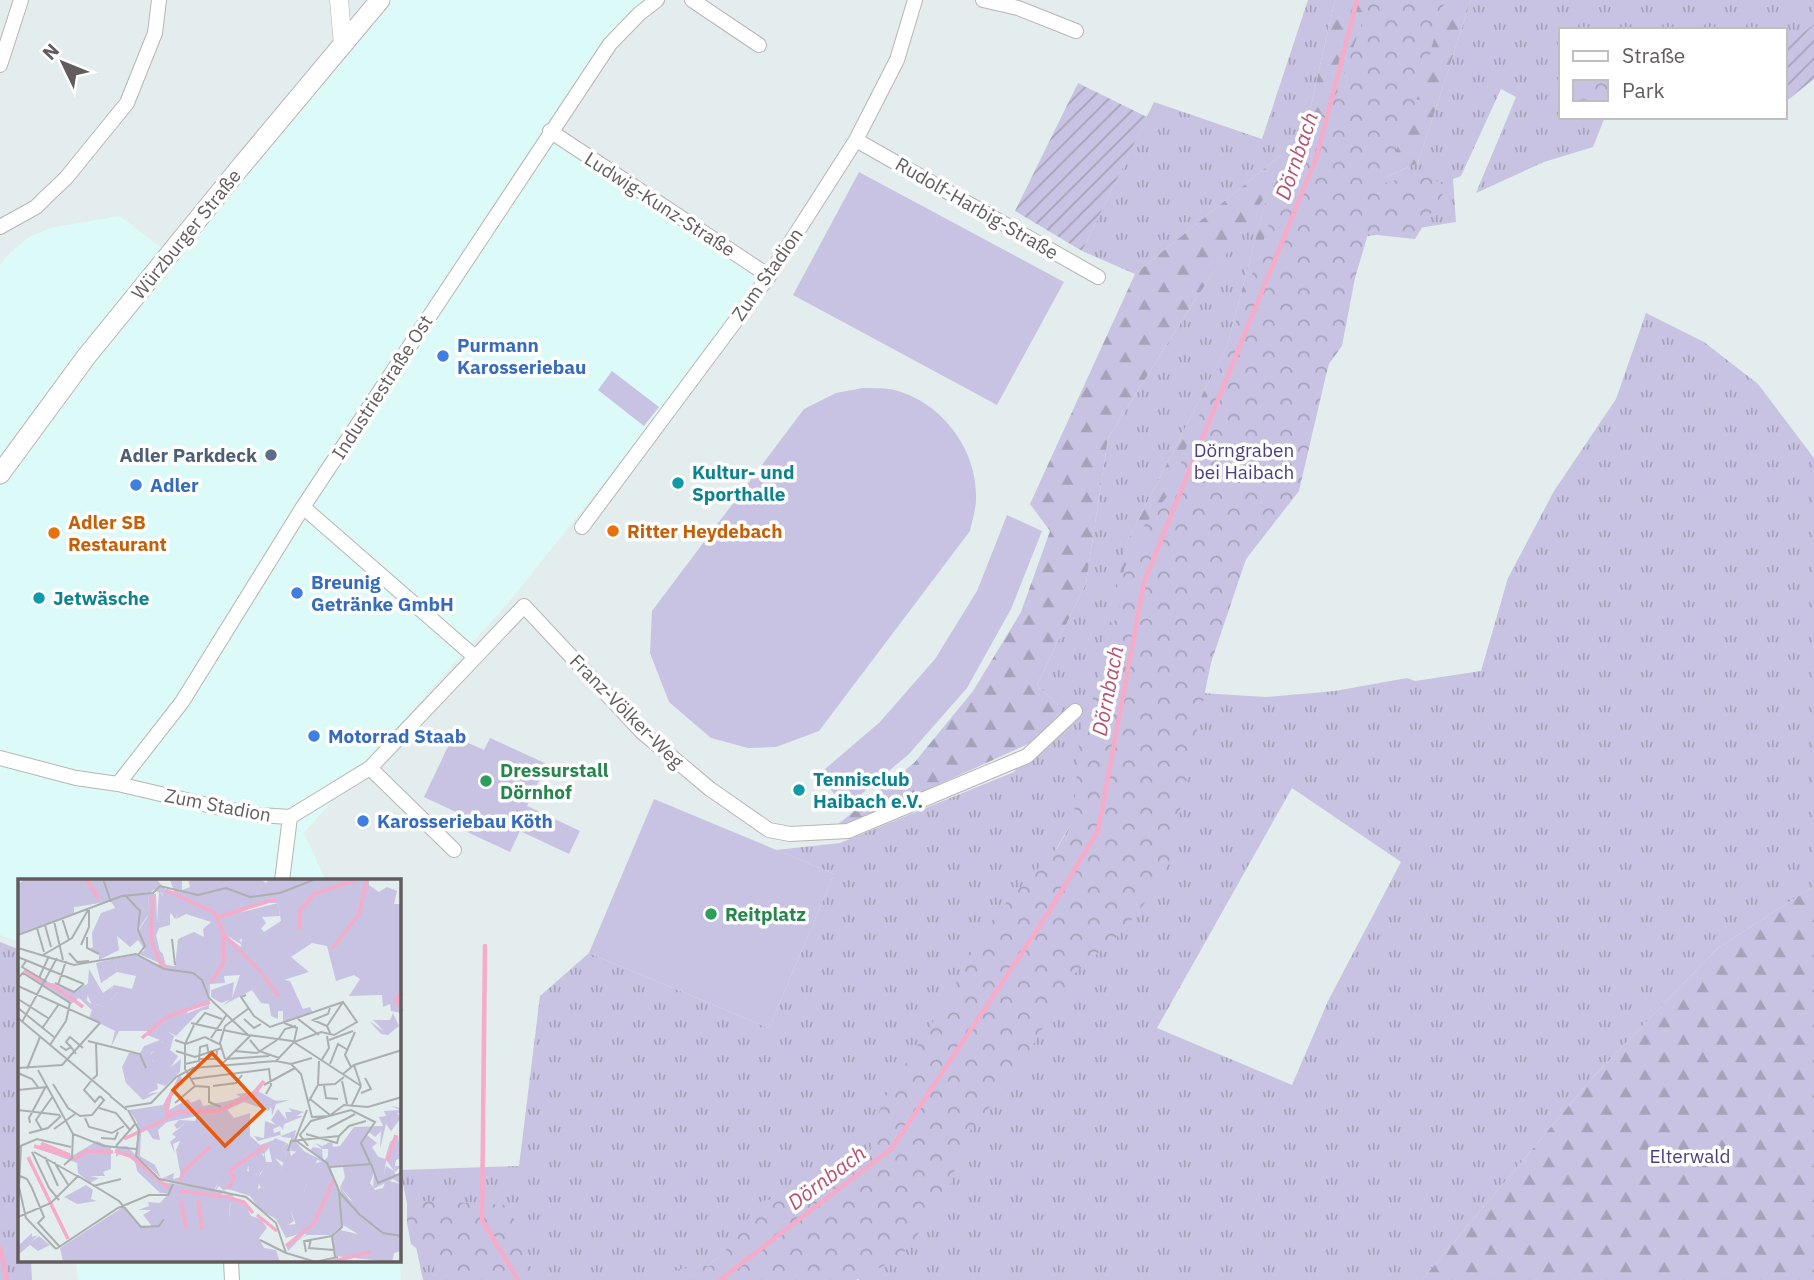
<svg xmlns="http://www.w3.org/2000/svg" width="1814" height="1280" viewBox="0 0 1814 1280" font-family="'IBM Plex Sans',sans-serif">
<defs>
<pattern id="grass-tufts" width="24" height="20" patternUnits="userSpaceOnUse" patternTransform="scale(1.75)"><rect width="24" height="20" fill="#c8c3e2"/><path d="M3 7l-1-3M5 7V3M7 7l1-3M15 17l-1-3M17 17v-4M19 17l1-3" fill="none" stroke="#a6a2ba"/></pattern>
<pattern id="forest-firs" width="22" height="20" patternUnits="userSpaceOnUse" patternTransform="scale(1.75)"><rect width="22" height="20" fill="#c8c3e2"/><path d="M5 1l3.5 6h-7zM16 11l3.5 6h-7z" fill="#a6a2ba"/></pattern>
<pattern id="park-crowns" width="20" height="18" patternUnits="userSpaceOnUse" patternTransform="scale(1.75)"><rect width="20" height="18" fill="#c8c3e2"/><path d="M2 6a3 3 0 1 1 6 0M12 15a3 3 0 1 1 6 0" fill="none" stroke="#a6a2ba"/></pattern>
<pattern id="garden-furrows" width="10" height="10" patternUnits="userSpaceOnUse" patternTransform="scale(1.75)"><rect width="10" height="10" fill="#c8c3e2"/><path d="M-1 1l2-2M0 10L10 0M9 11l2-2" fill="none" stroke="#a6a2ba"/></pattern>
</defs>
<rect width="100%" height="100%" fill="#e4eded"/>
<path fill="#dcfaf8" d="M380,0H657L639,14L550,131L769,276L513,597L304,833L326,881H19V942L0,935V265L10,253L29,237L50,228L120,216L169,254Z
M399,1244L401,1280H78L76,1261H399Z"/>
<path fill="url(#grass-tufts)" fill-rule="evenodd" d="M1308,0H1335L1304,136L1135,274L1082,251L1154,102L1262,139Z
M1471,0H1814V24L1784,47V30H1560V117H1605L1593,147L1544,162L1476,193L1516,97L1501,89L1461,176L1453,179L1456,222L1356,238L1221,594L1202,693L1266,697L1335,691L1407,678L1415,681L1481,671L1508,578L1554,491L1616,399L1646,313L1704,342L1758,384L1814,458V886L1718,948L1593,1077L1422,1280H859L851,1262L805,1280L1007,1033L1337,198L1418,163ZM1292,788L1401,862L1328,1001L1292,1085L1157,1028Z
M1269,189L1227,346L1126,544L1099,777L957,1015L877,1142L688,1280H423L400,1170L519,1166L540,996L589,953L769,1028L834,874L776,850L840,843L1014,772L1062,709L1037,685L1086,583L1108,438L1195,300Z
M0,942L18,949L19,1261H31L32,1280H0Z"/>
<path fill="url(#forest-firs)" d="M1335,0H1471L1418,163L1337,198L1272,413L1133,707L1135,839L1007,1033L867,1230L805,1280H688L877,1142L957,1015L1099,778L1093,705L1126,544L1227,346L1268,192L1195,300L1108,438L1086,583L1037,685L1062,709L1039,739L856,822L837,825L914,763L973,691L1021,612L1050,531L1030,504L1135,274L1304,136Z
M1814,886V1280H1422L1593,1077L1718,948Z"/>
<path fill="url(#park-crowns)" d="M1370,0H1445L1417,99L1383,183L1429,177L1447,187L1415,239L1368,234L1355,278L1342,346L1329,364L1326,375L1299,491L1246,559L1211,663L1169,863L1158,886L1122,932L1075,973L1011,1082L963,1139L952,1180L943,1202L900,1257L856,1280H660L679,1269L715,1265L760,1202C771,1198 783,1199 794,1197C819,1192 852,1178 869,1158L878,1114L891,1086L945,1003L980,937L1002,907L1064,841L1074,816L1078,750L1084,722L1101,676V645L1119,613L1124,569L1145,524L1172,490L1190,436L1220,368L1290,162L1338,91Z
M407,1200L508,1205L525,1245L526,1259L532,1269L545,1280H441L428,1257L411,1244L407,1223Z"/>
<path fill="url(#garden-furrows)" d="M1814,24V79L1784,103V47Z
M1078,83L1147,117L1082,251L1015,211Z"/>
<path fill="#c8c3e2" d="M859,172L1064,282L997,405L793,295Z
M612,371L659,407L644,426L598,390Z
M863,388C871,388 881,388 890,389C939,399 978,448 976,499C976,509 972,521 970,531L819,731L776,747L748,748L711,738L669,702L650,653L652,611L804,409L836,393Z
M1007,515L1042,531L1011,609L967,688L909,754L846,807L818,775L880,722L935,659L977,591Z
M453,736L484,750L490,738L547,764L527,806L580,831L569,854L520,831L510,852L450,824L456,812L424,797Z
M654,799L834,874L769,1028L589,953Z"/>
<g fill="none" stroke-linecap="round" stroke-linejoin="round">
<path stroke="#f6abc9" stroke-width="4.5" d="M485,946L482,1220L518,1280
M0,1248L7,1280
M720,1280L892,1148L1045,918L1098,831L1144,582L1317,156L1357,0"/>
<g stroke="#bab4b5" stroke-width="16">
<path id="minor" d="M692,0L759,45
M983,0L1018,8L1076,31
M0,65L21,0
M550,131L769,276
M856,140L1098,277
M0,227L36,207L46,197L66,178L127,103L155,33L159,0
M303,507L475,657
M582,527L769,276L856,140L897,60L915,0
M0,758L76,778L118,784L216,807L259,815L290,817L370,768L524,606L642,732L710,789L769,830L790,834L848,831L1027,756L1075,711
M370,768L454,850
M118,784L182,702L303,507L610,44L639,14L657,0
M282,881L290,817
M231,1261L232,1280"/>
</g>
<g stroke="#bab4b5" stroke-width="19">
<path id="tertiary" d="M339,0L343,45"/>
</g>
<g stroke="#bab3b5" stroke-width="21">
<path id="secondary" d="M0,474L86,357L238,170L380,0"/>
</g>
<use href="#minor" stroke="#fff" stroke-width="14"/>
<use href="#tertiary" stroke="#fff" stroke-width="18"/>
<use href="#secondary" stroke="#fff" stroke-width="19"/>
</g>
<g fill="#3f7fe0" stroke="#fff" stroke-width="2.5">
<circle cx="443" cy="356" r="7"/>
<circle cx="136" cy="485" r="7"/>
<circle cx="297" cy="593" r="7"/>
<circle cx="314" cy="736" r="7"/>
<circle cx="363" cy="821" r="7"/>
</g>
<circle fill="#5c6f8a" stroke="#fff" stroke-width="2.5" cx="271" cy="455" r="7"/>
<g fill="#0f9aa8" stroke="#fff" stroke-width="2.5">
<circle cx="678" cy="483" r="7"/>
<circle cx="39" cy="598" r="7"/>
<circle cx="799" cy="790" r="7"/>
</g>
<g fill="#e8710a" stroke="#fff" stroke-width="2.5">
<circle cx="613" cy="531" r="7"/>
<circle cx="54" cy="533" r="7"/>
</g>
<g fill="#2e9e5b" stroke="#fff" stroke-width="2.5">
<circle cx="486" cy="781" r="7"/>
<circle cx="711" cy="914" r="7"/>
</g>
<g text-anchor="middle" stroke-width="7" stroke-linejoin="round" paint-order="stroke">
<g font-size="19" fill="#635c5e" stroke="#fff">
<text transform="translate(660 204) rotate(33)" y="7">Ludwig-Kunz-Straße</text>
<text transform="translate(977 208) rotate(30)" y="7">Rudolf-Harbig-Straße</text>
<text transform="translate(186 234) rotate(-51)" y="7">Würzburger Straße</text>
<text transform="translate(767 274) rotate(-55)" y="7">Zum Stadion</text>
<text transform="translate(382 387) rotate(-57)" y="7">Industriestraße Ost</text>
<text transform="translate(627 711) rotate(45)" y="7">Franz-Völker-Weg</text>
<text transform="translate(218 805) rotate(11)" y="7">Zum Stadion</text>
</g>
<g font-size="19" font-weight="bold" fill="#366cbe" stroke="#fff" text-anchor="start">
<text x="457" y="352">Purmann<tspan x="457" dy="22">Karosseriebau</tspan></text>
<text x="150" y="492">Adler</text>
<text x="311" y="589">Breunig<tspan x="311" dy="22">Getränke GmbH</tspan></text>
<text x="328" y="743">Motorrad Staab</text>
<text x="377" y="828">Karosseriebau Köth</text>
</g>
<g font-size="19" fill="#4c3e80" stroke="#fff">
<text x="1244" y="457">Dörngraben<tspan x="1244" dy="22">bei Haibach</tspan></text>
<text x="1690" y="1163">Elterwald</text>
</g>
<g font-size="19" font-weight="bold" fill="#4e5e75" stroke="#fff" text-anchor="end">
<text x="257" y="462">Adler Parkdeck</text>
</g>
<g font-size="19" font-weight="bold" fill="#0d838f" stroke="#fff" text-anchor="start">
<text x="692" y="479">Kultur- und<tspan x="692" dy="22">Sporthalle</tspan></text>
<text x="53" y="605">Jetwäsche</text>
<text x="813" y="786">Tennisclub<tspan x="813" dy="22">Haibach e.V.</tspan></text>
</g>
<g font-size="19" font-weight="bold" fill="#c56008" stroke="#fff" text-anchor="start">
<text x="68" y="529">Adler SB<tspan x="68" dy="22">Restaurant</tspan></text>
<text x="627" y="538">Ritter Heydebach</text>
</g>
<g font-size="19" font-weight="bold" fill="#27864d" stroke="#fff" text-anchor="start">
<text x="500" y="777">Dressurstall<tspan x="500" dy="22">Dörnhof</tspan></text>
<text x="725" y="921">Reitplatz</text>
</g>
<g font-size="21" font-style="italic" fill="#b75171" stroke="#fff">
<text transform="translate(1297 156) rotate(-71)" y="7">Dörnbach</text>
<text transform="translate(1108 691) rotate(-79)" y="7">Dörnbach</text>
<text transform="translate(827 1178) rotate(-37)" y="7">Dörnbach</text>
</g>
</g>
<g transform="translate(18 879)">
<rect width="383" height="383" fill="#e4eded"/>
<path d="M85,0H140V8L130,15L131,27L123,42L98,19V8H102H88ZM141,12L160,35L157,40L153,34L148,41L139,43ZM260,24L262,37L244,38L248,44L242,51L221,61L226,67L206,55L207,40L212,36ZM131,35L132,63L145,75L148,87L121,75L127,71L121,51ZM95,80L99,93L83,104L78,84ZM71,90L85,114L96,106L93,110L99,114L92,122L78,125L88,129L86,133L75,128L69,115ZM190,126L191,130L182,132L158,157L149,152V168L137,185L132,176L145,163L137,155L141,146ZM375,134L381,147L370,156L363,155L351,142L366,152L355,141H372ZM162,195L165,202L155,213L151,231L170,220L173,224L182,220L185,227L224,219L218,215L234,213L246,199L239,210L243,215L253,222L272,221L258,225L254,237L253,225L251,232L226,223L209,230L216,239L232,234V257L179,254L155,265L157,275L152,263L158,258L154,255L169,243L159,250L156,246L161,241L177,242L179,237L149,243L140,251L142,261L135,260L129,251L123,254L122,277L137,286L143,299L119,277V243L111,231L145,226ZM373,227L383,229V234H379L383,239L373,252L368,245L362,270L363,252L357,258L351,253L349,256L359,264L354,268L361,279L352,293L334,292L327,299L325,288H312L324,317L322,308L332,321L355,335L351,341L337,330L358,347L368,349L383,341V372L376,374L374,383L317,377L315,359L322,351L340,355L325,346L313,356H289L272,367L288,356L286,351L277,359L283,353L275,348L278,346L273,332L289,322L286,311L296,285L307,281L310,277V270H304L305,280L292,272L295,268L304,270L297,264L304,267L314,262L315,268L322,267L336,248L365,247L361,238L368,237L366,232L382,231ZM270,229L286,233L278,237H286L266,245L265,251L262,247L255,250L256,254L262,252L263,257L278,251L276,261L287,273L272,272L273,259L264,258L262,256L240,262L236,257L246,259L247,242L258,246L253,241L260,230L269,241L267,233H274ZM257,259L269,264L264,269L269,275L266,284L257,279L264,287L259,302L243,309L239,301L237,306L205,311L201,307L197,312L201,301L213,304L241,298L245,291L241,289L240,296L231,294L230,281L242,272L246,278V271L248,283H254L251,269ZM79,262L93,268V290L85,293L87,297H72L81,299L72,304L60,294L59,284L16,268L27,265L54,277ZM109,267L143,303L209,312L198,318L142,314L119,292L117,282L104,273L98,278V268ZM368,287L376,292L377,287H383L376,294L383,297V305L375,300L355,310L356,293L366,296ZM68,306L75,311L73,320L79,322L59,325L46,318ZM213,318L226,322L233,337L243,340L249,349L241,359L246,369L258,371L262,383H274H250L245,381L211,340ZM14,354V358L20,356L13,363L21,357L32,366L20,372L12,366L0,376V367Z" fill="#c8c3e2"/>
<path d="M6,0L87,8L111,6V12L98,8V19L114,16L124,31L121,43L131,27L130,15H138L139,43L148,41L152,33L144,14L137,12L139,1L151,14L156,12L152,1L156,0H164V11L172,8L170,0H242L248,4L251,0H351V6L361,13L369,8L379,12L376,25H383V134L373,132L372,125L365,128L364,116L331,117L342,100L336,96L318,102L309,67L294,64L273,78L291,93L266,101L272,102L285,130L292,128L295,134L265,144V132H260V140L253,137L251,125L243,124L234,111L204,127L214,119L222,96L206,97L207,104L192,105L191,130L190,126L171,130L168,137L141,146L137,155L144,161L145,166L133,174L135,183L149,168V152L156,157L152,171L160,177L153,188L163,180L162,193L147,207L139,204L140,210L129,215L141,213L125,221L108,204L104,188L111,174H122L126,167L142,161L129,156L132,152H101L93,168L97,152L71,139L74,131L61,119L53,125L6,94L56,113L71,104L69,122L86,133L87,129L77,124L82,119L93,121L99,114L93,111L96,106L114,110L118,97L99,93L95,80L117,76L137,85L157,87L160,60L176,53L186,58L185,50L193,43L168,35L158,40L160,35L152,34V46L141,49L138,56L143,77L132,63L130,36L120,51L130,63L127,71L120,61L112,68L99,57L101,71L81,81V75L71,71L75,68L74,54L83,34L97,29L93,22L56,28V34L0,7ZM245,24H260L263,42L246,53L242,48L224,58L223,68L207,56V40ZM178,254L230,255L242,266L258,260L246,275L237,273L231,281L239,283L230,287L229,292L239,296L241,288L250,286L242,294L240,310L258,302L269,275L264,269L270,264L273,277L281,270L308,283L299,281L286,311L291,326L281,340L273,333L276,342L270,346L285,344L284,353L296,344L298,337L289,347L286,341L302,328L311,332L313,323L321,331L320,314L325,346L324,350L316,357L314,365L313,356L324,348L321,333L306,335L270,372L268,365L281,355L268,359L258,340L241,330L232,317L210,310L213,304L201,302L196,311L143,300L156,294L155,300L163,298L158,271L164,258ZM380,256L383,279L378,281L376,292L368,281L366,298L362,295L358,300L356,294L352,304L357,311L365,309L368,301L383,305V341L378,356L353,344L337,329L351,340L354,334L342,331L322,308L329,294L346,288L352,293L351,282L356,276L367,280L372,263ZM154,311L198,318L214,314L219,326L212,323L211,340L250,383H130L133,346L125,336L133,331H120L131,327L130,323L142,324Z" fill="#c8c3e2" fill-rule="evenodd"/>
<path d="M216,103L214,120L203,124L193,118V111Z" fill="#c8c3e2"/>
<path d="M6,0H84L93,22L56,28V34L0,55V7ZM238,211L258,222L255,231L239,217L200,235L169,236L145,244L169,221L171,231L183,234ZM105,328L121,346L138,348V360L155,375L156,383H45L42,369Z" fill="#c8c3e2"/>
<path fill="none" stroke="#f6abc9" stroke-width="3.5" d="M68,0L81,20M148,11L197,34L206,56L244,94M135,16L133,62L143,85L149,88M200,38L258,20M281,50L282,32L296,15L340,0M314,70L341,35L349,0M6,91L25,103M245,96L261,117M193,103L206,83L205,56M28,106H35L65,128M384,114L378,120L384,132M124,159L150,137L192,123M149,237V222L162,201M147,240L159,233L200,232L237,214L246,202M106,260L146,241M23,264L52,276M16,267L52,278M97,272L112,277L152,310M10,278L50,360M55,281L68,272L95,273M369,282L378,256M162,302L165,293L193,267M210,310L216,298L212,291L249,266M161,312L211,318M212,319L226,323L235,334M180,321L184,351M163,322L168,349M239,336L259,352M268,367L296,344L316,301M312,383L353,373"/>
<path fill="none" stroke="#acafb0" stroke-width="2" d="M85,0L93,23M107,16L122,32L120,51L127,67L120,76M44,39L51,61M36,42L45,81M27,46L33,68M19,49L26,73M0,56L104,17L135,14L142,7L180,16L208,9L232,18L262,14L298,0M69,58V69L81,75M154,60L157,86M63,66L71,48V31M0,69L56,86L118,75L146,90L175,94L184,101L191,119L230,156L274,162L343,207M51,74L59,83L71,82M25,76L54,59L70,31M0,78L66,105M8,82L4,88L29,103M0,99L5,94L52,124L48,142L32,166M21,99L31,77M37,104L56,113L66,105M40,106L48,82M0,107L82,144M228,116L223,118L236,137L252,148L325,123L339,143L316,156L303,153L276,163L258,182M0,120L30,139M0,129L36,158M0,139L93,217M226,140L236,149L243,145M280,140L301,156M4,143L39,79M173,144L204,151M266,144L279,149L276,163M178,145L187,134L204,140M176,146L167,165V190L177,207L191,208V223L203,228M309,147L295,141L310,135L312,129M25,148L41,125M205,151L230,156M313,156L309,147L325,123M193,159L209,135M157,161L168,165L187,158L203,166M232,161L241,172L261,179M260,161L267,150L278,147M311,161L335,152M70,162L122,175L128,189M42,167L48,171L53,168L58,175M53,168L48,163L52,158L65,169M158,172L177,178L204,169M217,172L239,174L259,161M182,180H198L199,172M207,180L202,164L207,147L231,129M208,180L251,177M303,182L311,169L309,157M167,185L181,182L182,168L189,166L191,176M273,185L294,179M312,185L320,165L330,171M203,186L232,157M336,186L343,207M333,188L327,176L337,153M0,189L44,186L82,144M9,190L22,158M20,191L55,255L86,267L118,270M0,194L14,200L20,208M325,195L336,186L384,171M75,200L79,196L78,164M173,200L251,190L253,206L248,215M73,202L66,211L77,223L82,217M324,202L329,225M35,205L50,229L62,237L74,236L86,221L82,217M246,206L277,189M300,206L317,205L326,198M195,207L218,204L224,196M306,207L308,219L320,220M0,211L29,208M343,214L353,210L347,199M92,217L109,231M292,220L312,236M291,222L300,206L301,182M157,224L177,207M334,226L343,207M107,228L133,224L158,198L175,189L258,182L273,185L283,195L294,238L311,237L326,226L350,228L384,218M81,229L98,234L112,251M0,231L42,236M110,231L121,251L118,277L141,300L228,318L258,344L268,374L298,383M67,239L71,248L94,254L106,247M12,244L11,239L27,209M36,250L57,235M309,250L337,235M24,251L18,241L35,217M11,254L30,249L43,237M288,255L319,264L321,257M83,259L97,260L100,253M277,261L309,284L322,314L341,335L365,354L384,357M277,261L289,231M3,267L1,308L8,339L38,370M98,267L118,244M290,267L282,256L293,242L333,231L357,243L343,264L353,286M0,268L19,260L53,268M270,272L273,262L321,257L331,247L348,242M14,273L31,309L41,321M16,273L59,297M27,278L40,307M36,283L51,307M46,286L54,279L55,255M312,288L353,285L360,304L384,294M0,296L9,300L14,309L26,338L20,344L42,368M75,307L103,300M0,338L33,324L60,297L101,322L123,348L141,347L146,340M314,357L324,348L321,313M314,357L317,378M293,360L291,369L316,371M242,361L268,374M38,370L100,329L131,316H150L155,305M288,373L286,362L314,357M297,383L320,378"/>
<path fill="#e8590c" fill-opacity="0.15" stroke="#e8590c" stroke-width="3.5" d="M194,174L246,230L207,267L155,211Z"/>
<rect width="383" height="383" fill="none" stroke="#635c5e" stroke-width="3.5"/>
</g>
<rect x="1559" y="28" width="228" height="91" fill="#ffffff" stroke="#c1bebf" stroke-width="2"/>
<rect x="1573" y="51" width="35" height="10" fill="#ffffff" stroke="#c1bebf" stroke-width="2"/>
<text x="1622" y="63" font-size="21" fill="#635c5e">Straße</text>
<rect x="1573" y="80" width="35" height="21" fill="url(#park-crowns)" stroke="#c1bebf" stroke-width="2"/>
<text x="1622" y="98" font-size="21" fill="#635c5e">Park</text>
<g transform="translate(63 63) rotate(313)" stroke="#ffffff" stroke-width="5" paint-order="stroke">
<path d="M0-5L12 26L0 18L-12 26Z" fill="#635c5e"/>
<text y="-10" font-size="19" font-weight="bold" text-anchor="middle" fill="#635c5e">N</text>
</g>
</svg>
